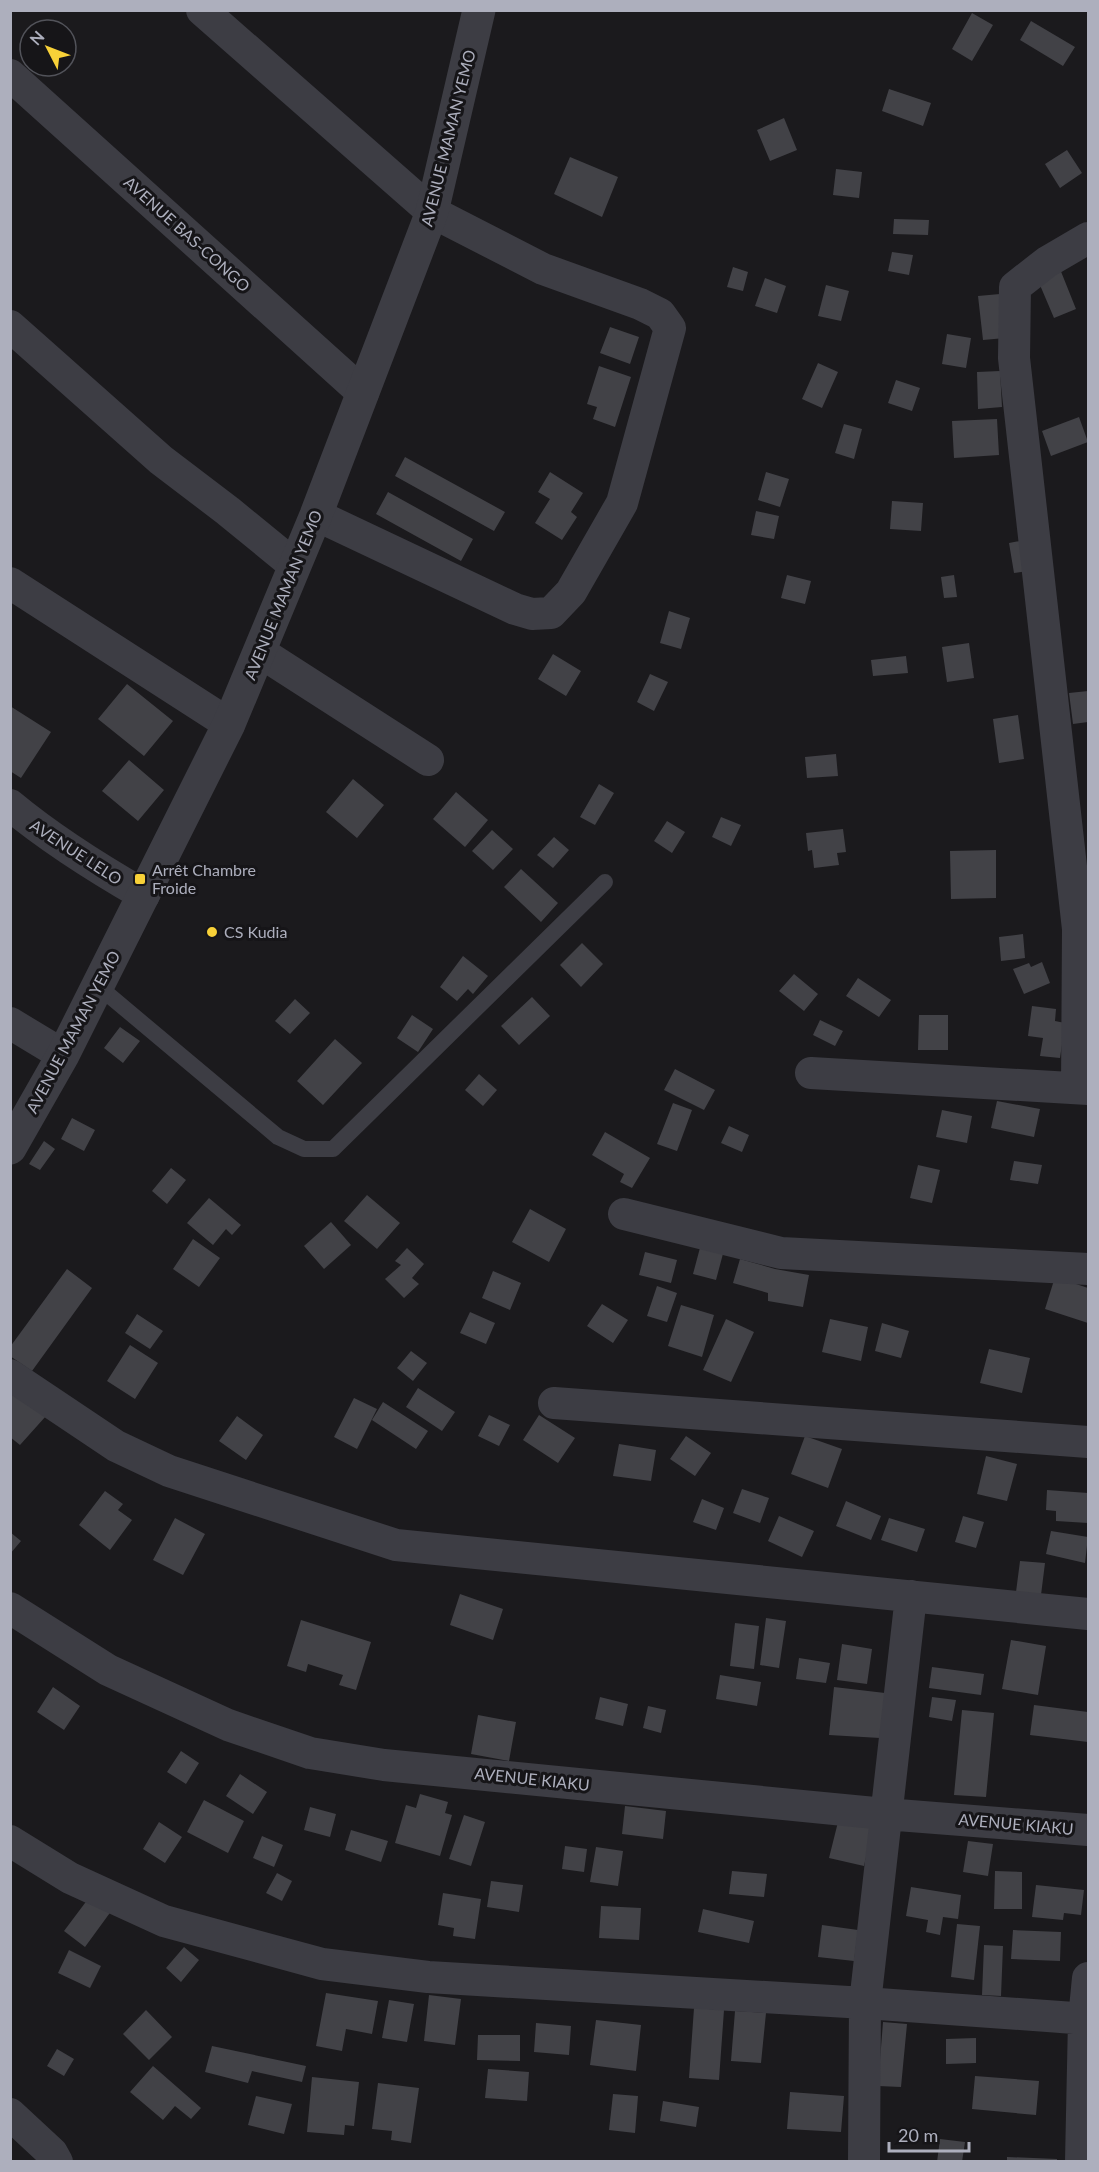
<svg xmlns="http://www.w3.org/2000/svg" width="1099" height="2172" viewBox="0 0 1099 2172" font-family="Lato,sans-serif">
<rect width="100%" height="100%" fill="#1b1a1d"/>
<path fill="#424247" d="M972,13L993,25L972,61L952,49Z
M1031,21L1075,47L1063,66L1020,40Z
M889,89L931,103L923,126L882,111Z
M784,118L797,150L770,161L757,130Z
M1067,150L1082,173L1060,188L1045,164Z
M570,157L618,177L602,217L554,194Z
M836,169L862,172L859,198L833,195Z
M894,219L929,220L928,235L893,234Z
M892,252L913,255L909,275L888,271Z
M733,267L748,272L743,291L727,287Z
M1060,269L1076,309L1054,318L1037,278Z
M765,278L786,286L777,313L755,306Z
M826,285L849,291L841,321L818,316Z
M1000,294L1005,338L983,340L978,296Z
M610,327L639,337L630,364L600,353Z
M947,334L971,338L966,368L942,364Z
M818,363L838,372L822,408L802,399Z
M599,366L631,377L615,427L593,419L597,407L587,404Z
M1000,371L1002,407L978,409L977,372Z
M896,380L920,388L912,411L888,403Z
M1079,417L1088,442L1051,456L1042,431Z
M997,419L999,455L954,458L952,421Z
M844,424L862,429L854,459L835,453Z
M405,457L505,512L494,531L395,476Z
M550,472L583,493L571,512L577,517L562,540L535,523L550,499L538,492Z
M766,472L789,479L780,507L758,500Z
M388,492L473,539L461,561L376,514Z
M892,501L923,503L921,531L890,529Z
M756,511L779,516L774,539L751,535Z
M1030,539L1035,570L1014,573L1009,543Z
M787,575L811,581L805,604L781,598Z
M954,575L957,597L944,598L941,577Z
M669,611L690,618L681,649L660,643Z
M969,643L974,678L947,682L942,647Z
M553,654L581,671L566,696L538,679Z
M906,656L908,673L873,676L871,660Z
M650,674L668,682L654,711L637,702Z
M127,684L173,721L144,756L98,719Z
M1088,691V722L1073,724L1069,693Z
M10,706L51,732L21,778L10,771Z
M1018,715L1024,759L999,763L993,719Z
M836,754L838,776L807,778L805,757Z
M129,760L164,790L138,821L102,791Z
M353,779L384,805L357,838L326,812Z
M599,784L614,793L595,825L580,817Z
M456,792L488,820L465,847L433,819Z
M721,817L741,825L731,846L712,837Z
M667,821L685,832L672,853L654,841Z
M843,829L846,852L837,853L839,865L814,868L812,850L808,851L806,833Z
M492,830L513,849L493,870L472,851Z
M554,837L569,850L553,868L537,855Z
M996,850V898L951,899L950,851Z
M521,869L558,903L541,922L504,887Z
M1023,934L1025,958L1001,961L999,937Z
M582,943L603,964L581,987L560,965Z
M463,956L488,976L473,994L468,989L457,1001L440,987Z
M1042,962L1050,983L1024,994L1013,969L1029,963L1031,967Z
M794,974L818,994L804,1011L779,991Z
M858,978L891,1000L879,1017L846,996Z
M532,997L550,1016L519,1045L501,1026Z
M295,999L310,1013L290,1034L275,1021Z
M1032,1006L1056,1009L1055,1021L1065,1023L1060,1058L1040,1056L1043,1038L1028,1036Z
M412,1015L433,1029L418,1052L397,1038Z
M919,1015H948V1050H918Z
M820,1020L843,1031L835,1046L813,1035Z
M120,1027L140,1041L123,1063L104,1048Z
M335,1039L362,1063L323,1105L297,1081Z
M675,1069L715,1090L704,1110L664,1090Z
M479,1074L497,1090L483,1106L465,1090Z
M997,1101L1040,1109L1034,1137L991,1128Z
M673,1103L692,1110L677,1151L657,1144Z
M942,1110L972,1116L967,1143L936,1137Z
M72,1118L95,1130L84,1151L61,1139Z
M729,1126L749,1135L742,1152L721,1143Z
M605,1132L650,1158L632,1188L620,1182L624,1174L592,1155Z
M44,1141L55,1149L40,1170L29,1164Z
M1014,1161L1042,1165L1038,1184L1010,1180Z
M918,1165L940,1170L932,1203L910,1198Z
M171,1168L186,1180L167,1204L152,1191Z
M367,1195L400,1223L377,1249L344,1221Z
M209,1198L241,1225L232,1235L226,1229L213,1245L187,1223Z
M530,1209L566,1229L549,1262L512,1242Z
M331,1222L351,1245L324,1269L304,1246Z
M193,1239L220,1258L199,1287L173,1269Z
M701,1244L724,1250L716,1280L693,1274Z
M407,1248L424,1264L412,1278L419,1284L404,1298L385,1279L401,1265L395,1261Z
M645,1252L677,1260L671,1283L639,1275Z
M740,1259L775,1269L809,1275L803,1307L768,1301V1293L733,1283Z
M67,1269L92,1288L32,1371L10,1356V1347Z
M493,1271L521,1283L510,1310L482,1298Z
M1055,1277L1088,1288V1323L1045,1309Z
M657,1286L677,1293L667,1322L647,1316Z
M602,1304L628,1320L613,1343L587,1326Z
M681,1305L714,1315L702,1357L668,1346Z
M470,1312L495,1323L486,1344L460,1333Z
M137,1314L163,1331L150,1349L125,1333Z
M726,1319L754,1332L731,1382L703,1370Z
M830,1319L868,1327L861,1361L822,1352Z
M882,1323L909,1331L901,1358L875,1351Z
M130,1345L158,1363L135,1399L107,1381Z
M989,1349L1030,1358L1022,1393L980,1383Z
M411,1351L427,1363L413,1381L397,1368Z
M418,1388L455,1412L442,1431L406,1407Z
M16,1390L46,1416L20,1445L10,1437V1396Z
M354,1398L377,1409L357,1449L334,1437Z
M383,1402L428,1431L416,1449L372,1420Z
M489,1415L510,1425L499,1446L478,1436Z
M539,1415L575,1438L558,1463L523,1440Z
M237,1416L263,1435L246,1460L219,1441Z
M686,1436L711,1453L695,1476L670,1459Z
M805,1436L842,1449L828,1488L791,1474Z
M619,1444L656,1450L651,1481L613,1476Z
M986,1456L1017,1464L1007,1501L977,1494Z
M742,1489L769,1498L760,1523L733,1513Z
M1047,1490L1088,1493V1523L1056,1521V1511L1046,1510Z
M105,1491L123,1504L118,1510L132,1520L110,1550L79,1525Z
M702,1499L724,1508L716,1530L693,1522Z
M846,1501L881,1516L871,1540L836,1526Z
M779,1516L814,1531L802,1557L768,1541Z
M963,1516L984,1522L976,1548L955,1542Z
M175,1518L205,1534L183,1575L153,1560Z
M889,1518L925,1529L917,1552L881,1540Z
M1051,1531L1088,1537L1085,1563L1046,1554Z
M10,1532L21,1541L10,1554Z
M1020,1561L1045,1563L1041,1595L1016,1592Z
M460,1594L503,1609L493,1640L450,1625Z
M766,1618L786,1621L779,1668L760,1665Z
M301,1620L371,1642L356,1690L339,1685L343,1675L308,1664L306,1672L287,1666Z
M735,1623L759,1626L754,1669L730,1666Z
M1011,1640L1046,1646L1038,1695L1002,1689Z
M842,1644L872,1649L867,1684L837,1680Z
M799,1658L830,1663L826,1683L796,1679Z
M932,1667L984,1674L981,1695L929,1688Z
M720,1675L761,1682L757,1706L716,1699Z
M53,1687L80,1706L64,1730L37,1712Z
M834,1687L885,1693L880,1738L829,1735Z
M600,1697L628,1704L623,1726L595,1719Z
M932,1697L956,1700L952,1721L929,1717Z
M1034,1705L1088,1712V1742L1030,1735Z
M648,1706L666,1710L661,1733L643,1728Z
M962,1710L994,1713L986,1797L954,1795Z
M478,1715L516,1722L509,1761L471,1754Z
M181,1751L199,1763L186,1784L167,1772Z
M240,1774L267,1792L253,1814L226,1796Z
M420,1794L448,1802L445,1813L452,1815L440,1856L395,1843L406,1805L416,1808Z
M204,1800L244,1821L228,1853L187,1832Z
M625,1806L666,1811L663,1839L622,1834Z
M310,1807L336,1814L330,1837L304,1830Z
M464,1815L485,1822L471,1866L449,1859Z
M839,1818L873,1826L864,1866L829,1858Z
M159,1822L182,1837L165,1863L143,1849Z
M351,1830L388,1841L381,1862L345,1850Z
M262,1836L283,1845L274,1867L253,1858Z
M968,1841L993,1844L988,1876L963,1872Z
M565,1846L587,1849L584,1872L562,1869Z
M596,1847L623,1851L618,1886L590,1882Z
M732,1871L767,1874L764,1897L729,1894Z
M995,1871L1022,1872V1909H994Z
M277,1873L292,1881L282,1901L266,1893Z
M491,1881L523,1885L519,1912L487,1907Z
M1036,1885L1084,1890L1081,1915L1064,1913L1063,1920L1032,1917Z
M911,1887L961,1895L958,1919L943,1917L940,1935L926,1932L928,1920L906,1916Z
M443,1893L481,1899L475,1939L453,1936L454,1928L438,1925Z
M91,1895L112,1910L85,1947L64,1931Z
M601,1906L641,1908L639,1940L599,1938Z
M703,1909L754,1921L749,1943L698,1932Z
M957,1924L980,1926L974,1980L951,1977Z
M822,1925L858,1930L854,1961L818,1957Z
M1013,1930L1061,1932L1060,1961L1011,1959Z
M984,1945L1003,1946L1001,1996L982,1995Z
M184,1947L199,1960L181,1982L166,1968Z
M69,1950L101,1966L90,1988L58,1973Z
M326,1993L378,2001L372,2034L346,2029L342,2051L316,2046Z
M429,1995L461,1999L455,2045L424,2041Z
M389,2000L414,2004L407,2042L382,2038Z
M694,2008L724,2010L719,2080L689,2078Z
M146,2010L172,2037L149,2060L123,2034Z
M735,2011L766,2013L761,2063L731,2061Z
M596,2020L641,2025L636,2071L590,2065Z
M883,2022L907,2024L901,2087L878,2086Z
M536,2023L571,2026L569,2055L534,2052Z
M478,2035H520V2061L477,2060Z
M976,2038V2063L946,2064V2039Z
M212,2046L306,2066L302,2082L252,2071L248,2083L205,2072Z
M57,2049L74,2059L64,2076L47,2066Z
M153,2066L201,2108L191,2119L175,2106L163,2120L130,2092Z
M488,2069L529,2072L527,2101L485,2098Z
M975,2076L1039,2081L1036,2115L972,2109Z
M312,2077L359,2082L354,2126L345,2125L344,2135L307,2132Z
M378,2083L419,2088L411,2143L391,2140L392,2131L372,2129Z
M790,2092L844,2096L841,2132L787,2129Z
M613,2094L638,2096L635,2133L609,2130Z
M256,2096L292,2104L284,2134L248,2125Z
M663,2101L699,2107L696,2127L660,2121Z
M940,2139L965,2142L962,2162H937Z
M1007,2157L1057,2159V2162H1007Z"/>
<g fill="none" stroke-linecap="round" stroke-linejoin="round">
<path stroke="#3d3d44" stroke-width="16" d="M98,986L278,1137L304,1149H333L605,882"/>
<path stroke="#3d3d44" stroke-width="32" d="M202,10L432,212L543,269L640,304L660,314L670,328L622,503L571,592L551,613L532,614L515,609L316,515
M10,75L363,393
M10,326L161,460L228,511L294,565
M10,583L229,724
M260,652L428,760
M10,805C52,840 97,868 144,895
M10,1023L63,1055
M811,1073L1088,1089
M1077,1088L1078,929L1014,358L1015,287L1047,262L1088,238
M624,1214L781,1253L1088,1269
M10,1375L116,1446L169,1471L396,1545L1088,1614
M554,1403L1088,1442
M10,1608L108,1670L228,1725L310,1753L384,1765L885,1814L1088,1830
M10,1841L70,1878L164,1921L322,1964L428,1977L865,2003L1088,2019
M10,2114L52,2153L57,2162
M864,2162L865,2003L911,1596
M1081,2162L1084,2019L1088,1978"/>
<path stroke="#3d3d44" stroke-width="33" d="M10,1148L63,1055L229,724L316,515L432,212L479,10"/>
</g>
<g fill="#f8d138" stroke="#161518" stroke-width="2">
<rect x="134" y="873" width="12" height="12" rx="3"/>
<circle cx="212" cy="932" r="6"/>
</g>
<g text-anchor="middle" stroke-width="6" stroke-linejoin="round" paint-order="stroke">
<g font-size="16" fill="#adafbd" stroke="#161518">
<text transform="translate(448 138) rotate(-76)" y="6">AVENUE MAMAN YEMO</text>
<text transform="translate(187 234) rotate(42)" y="6">AVENUE BAS-CONGO</text>
<text transform="translate(283 595) rotate(-68)" y="6">AVENUE MAMAN YEMO</text>
<text transform="translate(76 852) rotate(33)" y="6">AVENUE LELO</text>
<text transform="translate(73 1032) rotate(-62)" y="6">AVENUE MAMAN YEMO</text>
<text transform="translate(532 1779) rotate(6)" y="6">AVENUE KIAKU</text>
<text transform="translate(1016 1824) rotate(5)" y="6">AVENUE KIAKU</text>
</g>
<g font-size="16" fill="#adafbd" stroke="#161518" text-anchor="start">
<text x="152" y="876">Arrêt Chambre<tspan x="152" dy="18">Froide</tspan></text>
<text x="224" y="938">CS Kudia</text>
</g>
</g>
<rect width="1099" height="2172" fill="none" stroke="#adafbd" stroke-width="24"/>
<g transform="translate(48 48) rotate(312)"><circle r="28" fill="#161518" stroke="#52535a" stroke-width="1.5"/>
<path d="M0-4.5L10 22L0 15L-10 22Z" fill="#f8d138"/>
<text y="-9" font-size="16" font-weight="bold" text-anchor="middle" fill="#adafbd">N</text>
</g>
<path d="M889 2142v9h80v-9" fill="none" stroke="#adafbd" stroke-width="3"/>
<text x="898" y="2142" font-size="18" fill="#adafbd" stroke="#161518" stroke-width="4.5" paint-order="stroke">20 m</text>
</svg>
